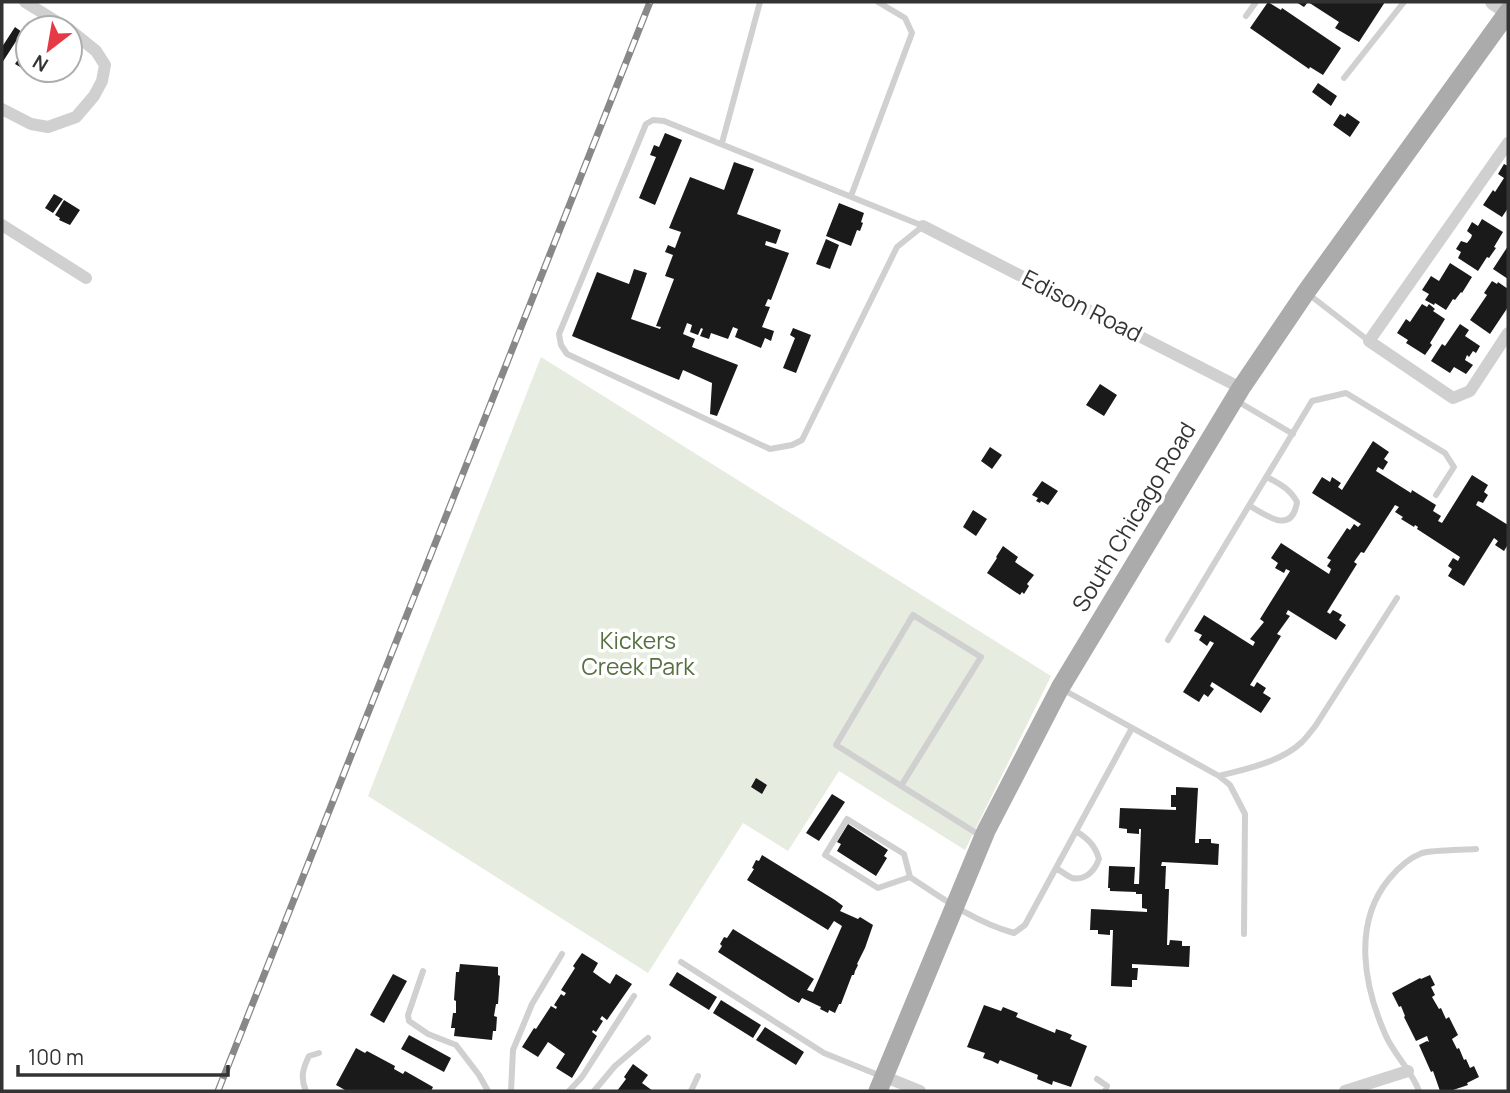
<svg xmlns="http://www.w3.org/2000/svg" width="1510" height="1093" viewBox="0 0 1510 1093" font-family="Manrope,sans-serif">
<rect width="100%" height="100%" fill="#fff"/>
<path fill="#e6ecdf" d="M541,357L1051,676L965,850L839,771L788,851L743,823L648,973L368,796Z"/>
<path fill="#1a1a1a" d="M1268,2L1281,10L1282,8L1341,48L1323,75L1310,67L1309,69L1250,28Z
M1296,2H1385L1359,42L1335,28L1339,22L1308,2L1304,7Z
M15,27L22,32L2,63V47Z
M28,44V59L22,68L15,64Z
M1318,83L1337,96L1331,106L1312,92Z
M1347,113L1360,122L1350,137L1333,125L1340,114L1345,117Z
M665,133L682,140L655,205L639,198L656,157L650,155L654,145L659,147Z
M734,162L754,169L737,214L781,230L776,244L766,241L765,245L789,253L771,300L768,299L765,306L770,307L762,327L774,331L771,341L765,338L761,348L735,337L738,329L733,327L728,339L711,333L709,339L700,336L703,329L701,328L698,335L690,332L692,325L687,323L683,334L695,339L692,347L738,365L717,416L710,414L712,383L683,370L679,380L572,336L597,272L629,284L634,269L647,273L631,319L660,329L661,327L656,326L674,279L665,276L673,255L665,252L668,245L675,248L681,232L669,228L690,177L724,190Z
M1504,164L1508,166V208L1502,217L1483,205L1493,190L1495,192L1504,178L1498,174Z
M54,194L63,199L53,213L45,208Z
M64,200L80,210L70,225L59,220L60,218L55,215Z
M839,203L864,213L861,222L863,223L860,231L857,230L851,246L826,236Z
M1482,219L1503,232L1494,247L1496,248L1489,258L1487,257L1478,271L1458,258L1461,252L1456,249L1461,241L1467,243L1471,238L1472,235L1467,231L1472,222L1478,226Z
M826,239L839,245L830,269L816,264Z
M1508,246V279L1493,269Z
M1450,263L1472,277L1462,293L1461,292L1455,300L1453,299L1446,310L1435,303L1434,305L1425,300L1429,294L1422,290L1431,276L1439,281Z
M1492,281L1497,284L1498,282L1508,289V307L1490,334L1470,320L1487,295L1484,293Z
M1422,304L1427,307L1429,304L1435,309L1433,311L1445,319L1430,343L1432,345L1425,355L1406,343L1408,340L1397,333L1406,319L1410,322Z
M1460,324L1469,330L1465,336L1480,346L1476,353L1473,351L1469,357L1467,355L1465,360L1473,365L1466,374L1454,367L1450,373L1431,361L1442,344L1445,346Z
M793,328L811,335L796,373L783,368L795,338L790,335Z
M1100,384L1117,395L1104,416L1086,405Z
M1373,441L1389,452L1384,459L1388,462L1383,470L1378,467L1376,471L1411,493L1412,490L1436,505L1433,511L1441,516L1438,521L1442,523L1472,475L1488,485L1484,492L1488,495L1483,503L1478,501L1476,505L1508,525V547L1507,546L1504,551L1495,545L1498,541L1494,538L1464,586L1448,576L1452,569L1448,566L1453,558L1458,561L1460,557L1417,529L1418,527L1415,525L1414,527L1401,519L1403,517L1395,512L1399,507L1395,505L1364,553L1361,552L1354,562L1357,564L1327,612L1330,614L1333,610L1342,615L1339,620L1346,625L1336,640L1288,610L1286,614L1290,616L1277,634L1281,636L1250,685L1254,687L1257,682L1266,688L1263,693L1271,698L1261,713L1212,682L1210,686L1214,689L1208,697L1204,694L1199,702L1183,692L1214,643L1210,641L1207,646L1199,640L1202,635L1194,631L1204,615L1253,646L1255,642L1250,639L1264,622L1260,619L1290,571L1286,569L1284,573L1275,568L1278,563L1271,558L1281,543L1329,574L1331,569L1327,566L1331,560L1327,558L1347,528L1350,530L1354,524L1358,527L1361,524L1312,493L1322,477L1330,482L1332,477L1341,483L1338,487L1342,490Z
M990,447L1002,455L992,469L981,461Z
M1042,481L1058,491L1048,505L1041,501L1040,503L1036,501L1038,498L1032,495Z
M973,510L987,519L976,536L963,527Z
M1003,546L1018,557L1015,562L1034,575L1027,584L1029,586L1024,594L1022,592L1020,595L987,573L997,558L996,557Z
M756,778L767,785L762,794L751,787Z
M1176,787L1198,788L1195,843H1199V839H1211V843L1219,844L1218,865L1162,862L1161,866H1166L1165,889H1169L1167,945H1169L1170,940L1182,941V946H1190L1189,967L1132,964V968H1138L1137,980H1132V987L1111,986L1113,930H1110V935L1098,934V930H1090L1091,909L1147,912V909L1142,908V894H1136V892L1110,891V888H1108L1109,866L1135,867L1134,884H1139L1141,829H1139V834L1127,833V829L1119,828L1120,808L1176,810V807H1171V795H1176Z
M832,794L845,802L819,841L806,833Z
M848,824L888,850L884,856L887,858L876,876L837,851L841,844L837,842Z
M762,855L835,900L843,906L840,911L858,919L860,917L873,925L865,948L857,964L858,965L855,971L854,975H852L841,1004H839L835,1013L829,1010L828,1013L820,1009L821,1007L802,998L799,1003L790,998L718,952L722,946L720,944L724,937L727,938L733,929L814,979L807,990L813,992L842,926L834,921L828,930L747,880L754,869L752,868L756,860L759,861Z
M582,953L598,963L593,972L607,982L610,984L616,974L632,984L607,1020L602,1016L600,1019L603,1021L596,1032L593,1030L592,1032L597,1036L572,1078L556,1068L565,1054L551,1044L548,1042L538,1057L522,1047L534,1028L536,1029L551,1006L556,1009L557,1007L554,1005L561,994L564,996L566,993L561,990L575,968L573,966Z
M460,964L498,967V975L500,976L498,1004H496L494,1016L497,1017L496,1031H493L492,1040L454,1036L455,1028H451L453,1013H456V1001L454,1000L456,972H459Z
M677,972L717,997L709,1010L669,985Z
M393,974L407,981L384,1023L370,1015Z
M1430,975L1435,985L1431,987L1435,995L1432,997L1439,1009L1441,1008L1446,1019L1449,1017L1458,1035L1452,1039L1457,1049L1459,1048L1464,1060L1466,1059L1470,1068L1474,1066L1479,1077L1467,1083L1468,1085L1450,1091H1440L1433,1071L1431,1072L1419,1045L1427,1041L1429,1042L1427,1036L1416,1041L1404,1017L1405,1016L1401,1006L1399,1007L1392,993L1420,978L1421,979Z
M721,1000L761,1025L753,1038L713,1013Z
M984,1005L1001,1011L1003,1007L1018,1013L1016,1017L1055,1033L1056,1029L1065,1032L1072,1035L1070,1039L1087,1046L1071,1087L1053,1081L1052,1085L1037,1079L1038,1075L1000,1060L998,1064L992,1061L983,1058L985,1053L967,1047Z
M765,1027L804,1052L796,1065L756,1040Z
M409,1035L451,1058L444,1072L401,1049Z
M356,1048L365,1053L367,1051L395,1066L394,1069L403,1074L405,1071L433,1087L431,1091H344L345,1090L336,1085Z
M633,1064L648,1075L642,1083L653,1091H617L626,1079L624,1077Z"/>
<g fill="none" stroke-linecap="round" stroke-linejoin="round">
<path stroke="#d0d0d0" stroke-width="6" d="M1246,16L1256,2
M1344,78L1404,2
M653,120L664,121L923,226L897,247L802,440L792,445L770,449L567,354L561,345L559,334L646,124Z
M722,143L760,2
M851,196L912,33L905,18L878,2
M1307,293L1369,341
M1237,401L1293,434
M1250,506C1267,516 1292,535 1297,502C1290,489 1280,484 1267,477
M1168,640L1312,401L1346,393L1445,453L1454,467L1436,495
M1062,689L1219,776L1230,785L1245,814L1244,934
M1219,776C1246,769 1281,762 1302,742C1307,737 1312,730 1316,725L1397,598
M901,786L981,657L913,615L836,745L981,836
M1056,868C1061,871 1067,876 1072,878C1086,881 1095,870 1099,859C1095,845 1088,839 1076,831
M910,877L904,854L847,819L825,855L878,888L910,877C943,899 975,922 1014,933L1025,925L1132,728
M681,962L824,1053L881,1076
M423,971L408,1015L409,1021L428,1034L456,1045L479,1075L488,1091
M1097,1079L1107,1086L1105,1091
M306,1091C300,1078 303,1068 309,1056L319,1053
M511,1091L513,1050L532,1004L562,954
M569,1091L582,1077L634,996
M594,1091L615,1066L648,1038
M691,1091L698,1076
M1419,1091C1412,1071 1395,1056 1386,1036C1364,987 1352,924 1389,879C1398,868 1409,858 1422,853C1433,850 1463,850 1476,849"/>
<path stroke="#d0d0d0" stroke-width="12" d="M25,2L67,28
M2,109L31,124L48,127L76,117L94,96L102,81L105,65L96,51L70,30
M1508,143L1369,341L1453,398L1470,391L1508,333
M2,225L86,278
M923,226L1241,388
M883,1076L920,1091
M1345,1091L1408,1071"/>
<path stroke="#d0d0d0" stroke-width="16" d="M1493,2L1508,12"/>
<path stroke="#ababab" stroke-width="19" d="M878,1091L986,831L1060,688L1241,388L1306,292L1508,12"/>
<g stroke="#888" stroke-width="7">
<path id="rail" d="M218,1091L650,2"/>
</g>
<use href="#rail" stroke="#fff" stroke-width="4.5" stroke-dasharray="13" stroke-linecap="butt"/>
</g>
<g text-anchor="middle" stroke-width="7" stroke-linejoin="round" paint-order="stroke">
<g font-size="23" fill="#333" stroke="#fff">
<text transform="translate(1082 306) rotate(27)" y="8">Edison Road</text>
<text transform="translate(1134 517) rotate(-59)" y="8">South Chicago Road</text>
</g>
<g font-size="23" fill="#56703f" stroke="#fff">
<text x="638" y="649">Kickers<tspan x="638" dy="26">Creek Park</tspan></text>
</g>
</g>
<rect width="1510" height="1093" fill="none" stroke="#333333" stroke-width="7"/>
<g transform="translate(49 49) rotate(211)"><circle r="33" fill="#ffffff" stroke="#adadad" stroke-width="2"/>
<path d="M0-5L12 26L0 18L-12 26Z" fill="#e63946"/>
<text y="-10" font-size="19" font-weight="bold" text-anchor="middle" fill="#333333">N</text>
</g>
<path d="M18 1065v10h210v-10" fill="none" stroke="#333333" stroke-width="3.5"/>
<text x="28" y="1065" font-size="21" fill="#333333" stroke="#ffffff" stroke-width="5" paint-order="stroke">100 m</text>
</svg>
